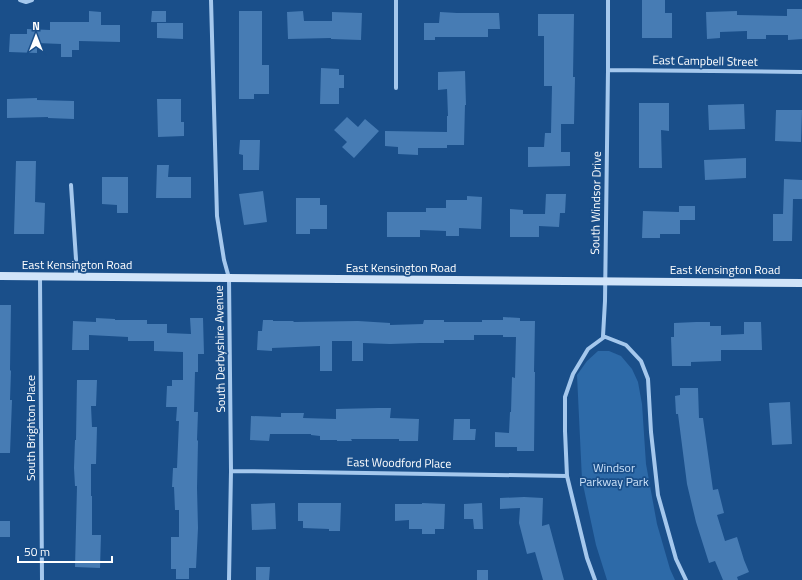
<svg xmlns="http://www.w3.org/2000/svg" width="802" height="580" viewBox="0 0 802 580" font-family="'Titillium Web',sans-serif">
<rect width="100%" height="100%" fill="#1a4f8a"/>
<path fill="#2d6aa8" d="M598,351H609L621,356L632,369L638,382L642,404L646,464L657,524L670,569L675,580H607L596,545L582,480L577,375L587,361Z"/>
<path fill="#477cb4" d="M642,0H665V13H672V38H642Z
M787,9H802V39L788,40V35H766V39H747V31L720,32V38L707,39L706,12L737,11V15L787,16Z
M89,11L101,12V25H120V42L79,41V50H72V57H61V44L37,43V53L9,52L10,34H27V29L50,30V22H89Z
M152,11H166V22H151Z
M239,11H262V65H269V94H254V99H239Z
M303,11L304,21H332V12L362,13L361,40L331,39V38L288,39L287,12Z
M440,12L457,13H499L500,29H488V37H435V40H424V23H439Z
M538,14H574L573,77H575L574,124H561V152H570V166L528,167V147H544L545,133H551L552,86H544V36H538Z
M157,23H183V39L157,38Z
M321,68L339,69V75H344V88H339V104H320Z
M465,71L466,105H465L464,145H447V148H418V155L398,154V147L385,146V131L447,132V116H448L447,89L438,90V72Z
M37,98V100L74,101V119L48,118V117L7,118V99Z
M157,99H181V122H184V136L158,137Z
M639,103H669V131L661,130L662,168H639Z
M744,104L745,129L709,130L708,105Z
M776,110H802L801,142L775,141Z
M347,117L358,127L365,119L379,131L354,158L342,147L347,142L334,130Z
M240,140H260L259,170H243V155L239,154Z
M746,158V178L705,180L704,160Z
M16,161H36L35,202L45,203L44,234H14Z
M157,165H169L168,177H191V198H156Z
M102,177H128V213H117V205L102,204Z
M784,179L802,180V199H793L792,241H773V214H783Z
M263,191L267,222L244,225L239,194Z
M546,194H566L565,213H560L559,227L539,226V237H510V209L523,210V214H545Z
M467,196L482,197L481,229L459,228V236H446V231L420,230V237H387V212H426V208H446V200H467Z
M296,198H320V205H327V229H310V234H296Z
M679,206H695V220H680V234H660V238H642L643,211L679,212Z
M0,305H11L10,370L11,371L10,400H12L10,453H0Z
M503,317L520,318V321H535L534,372H535L534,451H517V447H495V432L509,433L510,412H511L512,377L515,378L516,337H503V335H474V340H444V343H420L390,344L363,343V361H352V341H332V371H320V346L272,348V351L257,350L258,331H262L263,320H273V321H293L294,322L358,321L390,323V325L423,324L424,320H444V322H482V320H503Z
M96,318L115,319V320H147V324H167V333L191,334L190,318H203L204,354H198V372H195L194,412H198L197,440L198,441L197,488L198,528L196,568H189V579H176V569H171V537H179V510H175L174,487H172L173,468H177L179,421H176L177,407H166L167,386H172V380H183V352L154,351V341H128V337L89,335V350H72L73,321L96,322Z
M696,322H710V326H721V335L744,334V322H761L762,350H721V361L691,362V366H672L671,337H674V323Z
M77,380H97L96,406H91L92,427H97L96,464H91V496H92V535H101L100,568L75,567L77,486H75L74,468L75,440H76Z
M680,388H698L699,418H703L713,490L718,489L724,513L717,515L725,541L737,537L744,560L749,572L737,577L738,580H723L715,561L709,563L696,522L687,484L678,414H676L675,396L680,395Z
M790,402L792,444L772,445L769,403Z
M378,408H391L390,418L419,419L418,441H399V439H351L352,441H337V440H320V436L311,435V434H270L269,441L250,440L251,416L281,417V413H304L303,418L336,419V409Z
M454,419H470V429H476L475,440H453Z
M524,497L543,498L542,526L549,524L564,580H543L535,552L527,554L519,523L520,508L500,509V498Z
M275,503L276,529L252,530L251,504Z
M298,503H341L340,531H329V529L303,528V521H298Z
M422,503L445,504L444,529H435V534H422V529H409V520L395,521V504H422Z
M482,503L483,529H474L473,519H464V504Z
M0,521H10V537H0Z
M256,567H270L269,580H256Z
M477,570H488V580H477Z"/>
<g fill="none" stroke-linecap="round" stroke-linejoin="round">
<path stroke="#a5c8ed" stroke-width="4" d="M20,0L26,2L32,0
M211,0L217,216L224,260L229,278L231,471L229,580
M396,0V88
M608,70L802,72
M71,185L76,259V277
M40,277L42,580
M603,336L626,345L641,361L648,379L651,432L658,495L676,559L686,580
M231,471L567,476
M595,580L587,558L567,476L565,431V397L573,374L588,349L603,338V336L605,301L608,70V0"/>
<path stroke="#d1e4f9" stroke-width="8" d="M0,276L802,283"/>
</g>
<g text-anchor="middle" stroke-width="3.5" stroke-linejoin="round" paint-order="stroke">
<g font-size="12" fill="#fff" stroke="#1a4f8a">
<text transform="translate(705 61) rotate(1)" y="4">East Campbell Street</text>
<text transform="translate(596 203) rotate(-89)" y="4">South Windsor Drive</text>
<text x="77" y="269">East Kensington Road</text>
<text x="401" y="272">East Kensington Road</text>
<text x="725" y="274">East Kensington Road</text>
<text transform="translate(220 349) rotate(-91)" y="4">South Derbyshire Avenue</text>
<text transform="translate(31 428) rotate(-90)" y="4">South Brighton Place</text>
<text transform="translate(399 463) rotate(1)" y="4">East Woodford Place</text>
</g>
<g font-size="12" fill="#cae1f9" stroke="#1a4f8a">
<text x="614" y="472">Windsor<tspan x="614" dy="14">Parkway Park</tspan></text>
</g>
</g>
<g transform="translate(36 36)" stroke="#1a4f8a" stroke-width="3" paint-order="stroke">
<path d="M0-3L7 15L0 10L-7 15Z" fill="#ffffff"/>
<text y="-6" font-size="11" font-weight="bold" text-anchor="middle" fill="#ffffff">N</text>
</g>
<path d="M18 556v6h94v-6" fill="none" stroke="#ffffff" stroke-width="2"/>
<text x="24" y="556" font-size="12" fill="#ffffff" stroke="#1a4f8a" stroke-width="3" paint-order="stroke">50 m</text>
</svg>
